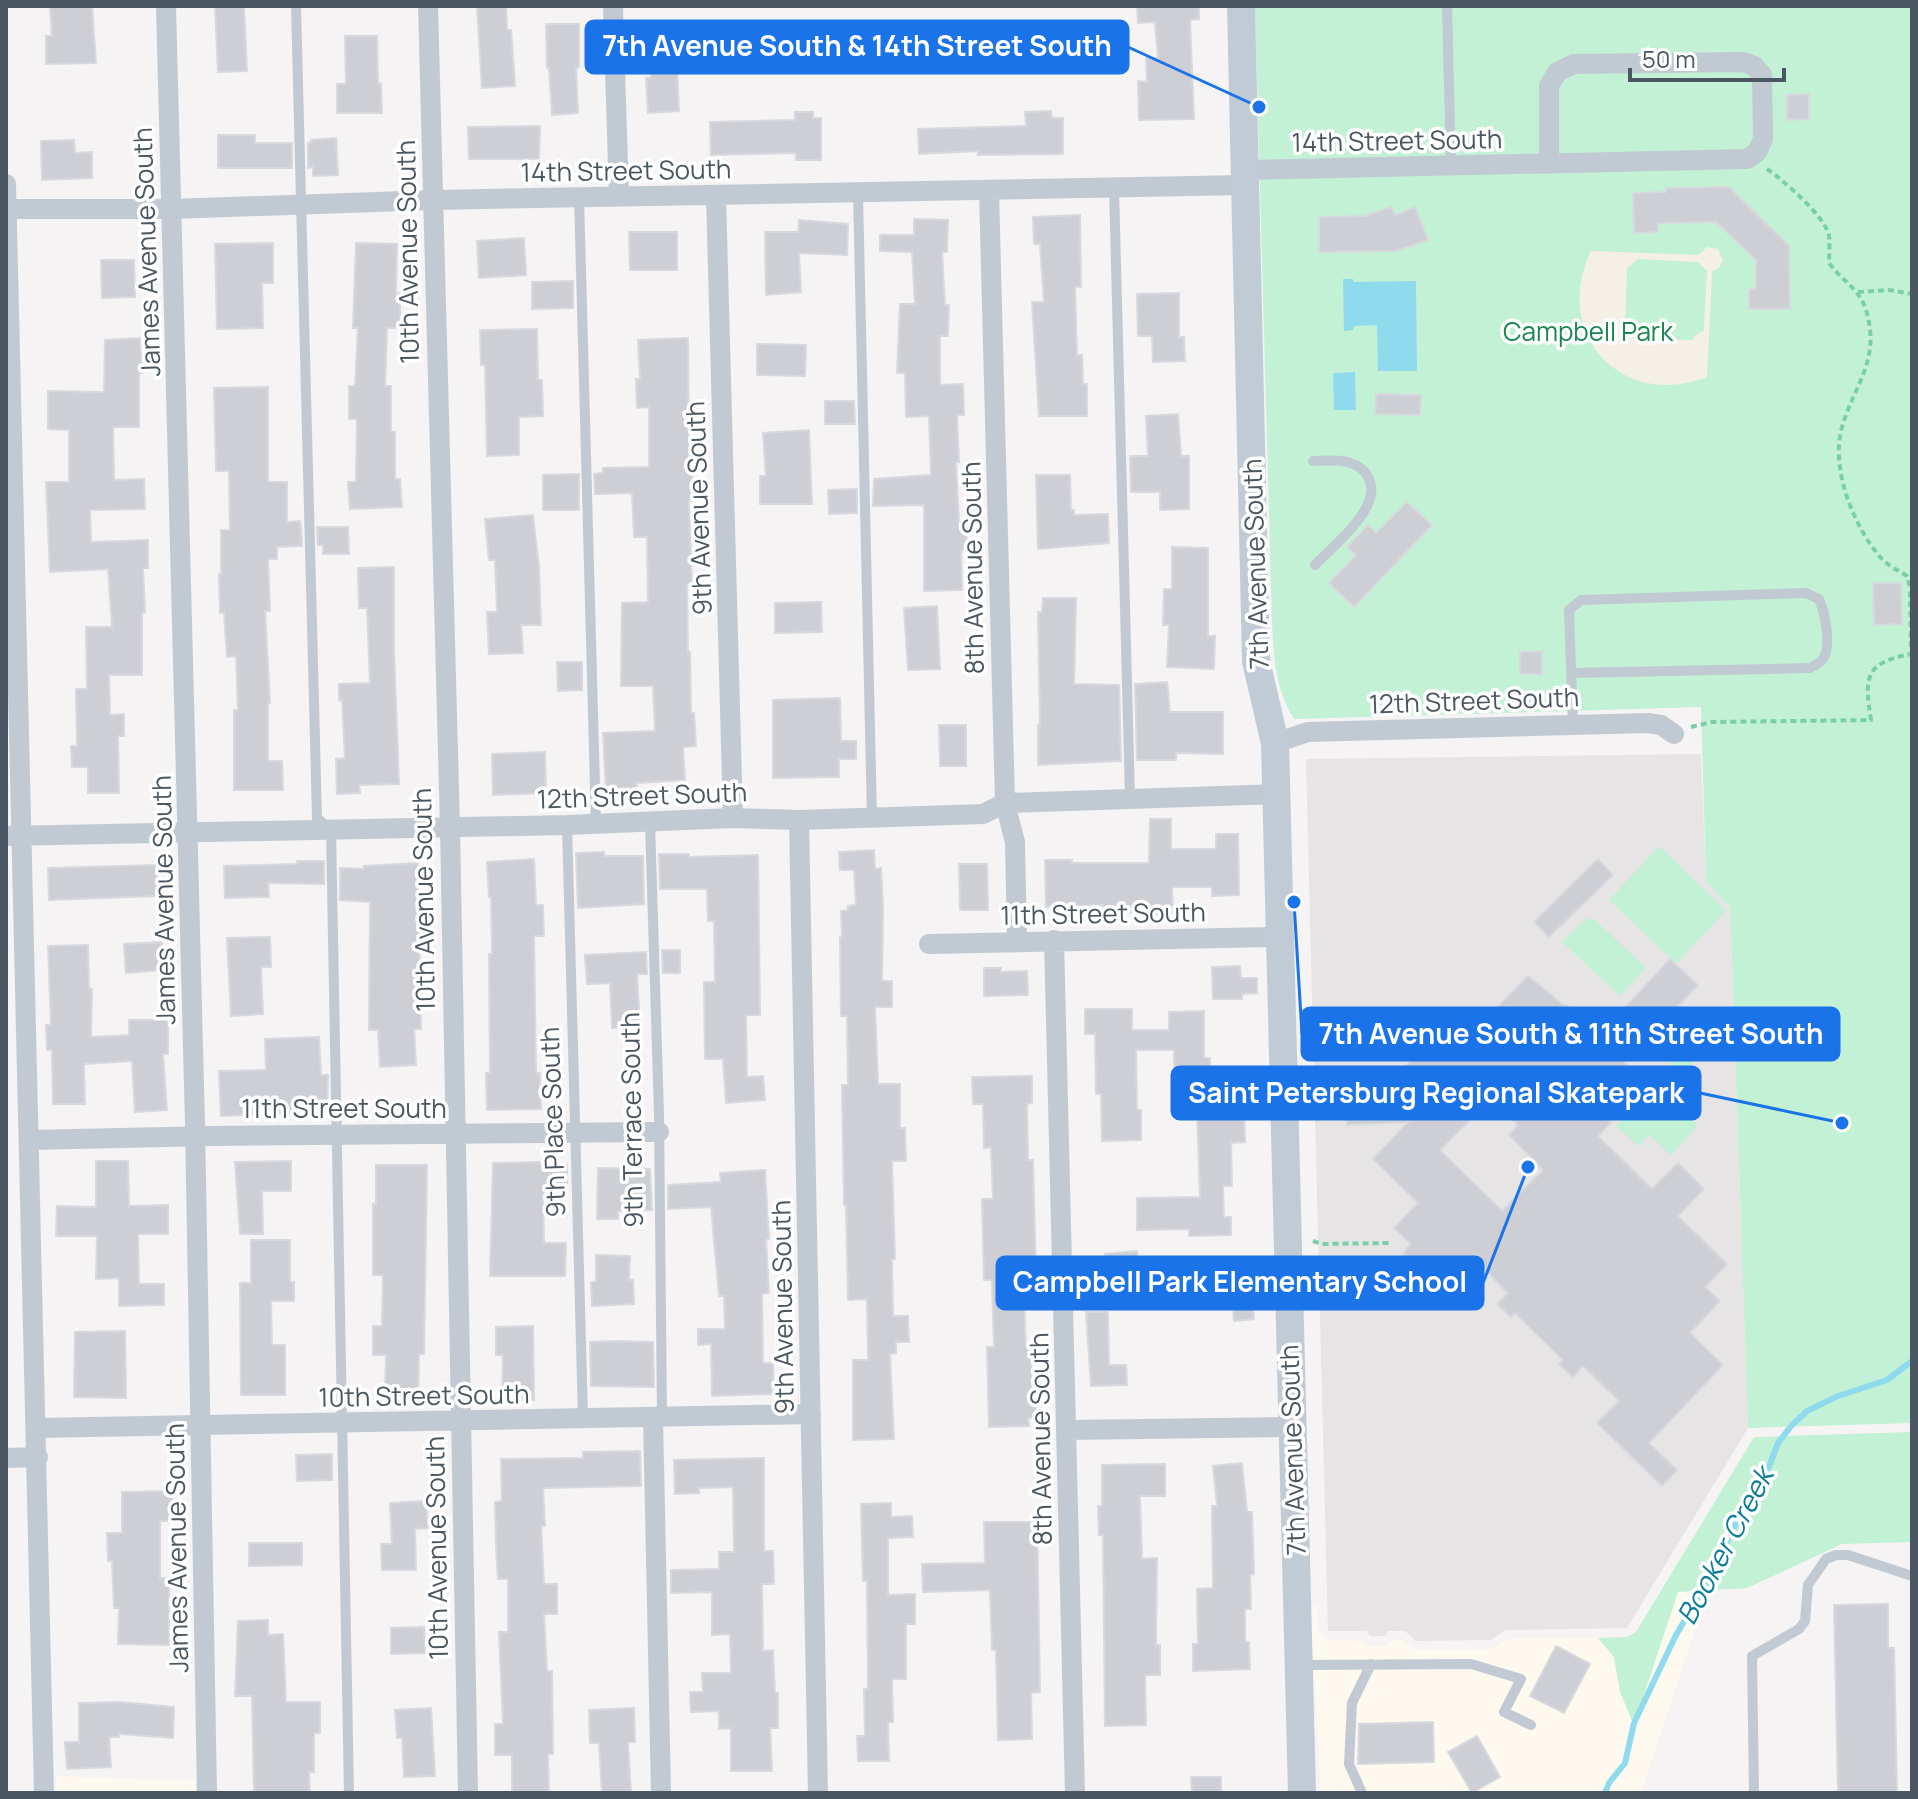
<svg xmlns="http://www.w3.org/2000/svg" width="1918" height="1799" viewBox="0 0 1918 1799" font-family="Manrope,sans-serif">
<rect width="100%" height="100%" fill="#f5f3f3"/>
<path fill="#fdf9ef" d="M1708,1590L1641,1793H1321L1310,1607L1317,1606L1318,1631L1328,1640L1361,1641L1371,1646L1386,1645L1394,1640H1401L1416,1650L1491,1649L1509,1639L1598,1638L1614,1657L1620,1692L1634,1724L1675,1596L1678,1592Z
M56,1776L195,1781V1793H56Z"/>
<path fill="#e6e4e5" d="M1701,754L1706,882L1730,906L1748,1428L1627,1628L1505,1630L1491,1640L1416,1641L1405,1631H1388L1385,1636H1370L1367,1631H1328L1306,759Z"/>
<path fill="#c3f1d5" d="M1255,6H1912V1423L1748,1428L1730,907L1706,882L1701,707L1294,719C1275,689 1274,656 1272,623Z
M1659,846L1726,910L1676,964L1609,900Z
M1585,919H1594L1646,968L1620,996L1562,942Z
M1683,1007L1716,1039L1682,1074L1649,1044Z
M1653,1084L1698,1125L1671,1155L1649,1135L1638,1146L1616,1126Z
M1912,1432V1542L1842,1544L1747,1588L1678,1592L1634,1725L1620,1692L1614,1657L1598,1638L1627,1637L1636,1632L1754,1437Z"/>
<path fill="#f5f0e5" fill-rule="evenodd" d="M1707,247L1718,249L1723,260L1719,268L1712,271L1707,377C1622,410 1551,334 1591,251L1698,255ZM1638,259L1698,262L1707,271L1704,330L1695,336L1693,340L1634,339L1625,328L1627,268Z"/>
<path fill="#90daee" d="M1343,279H1353V282L1416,281L1417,371H1378L1377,325L1354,326L1353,330L1344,331Z
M1355,372L1356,410H1334L1333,373Z"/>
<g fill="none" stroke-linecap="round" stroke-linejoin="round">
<path stroke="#90daee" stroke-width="6" d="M1605,1793L1609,1783L1625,1763L1634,1723L1676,1635L1705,1586L1735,1526L1760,1490L1778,1443L1792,1425L1807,1411L1838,1396L1887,1380L1912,1361"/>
</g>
<path fill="#cdcfd5" stroke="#d7d9de" stroke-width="2" fill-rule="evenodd" d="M50,6H92L96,63L46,64V36H52Z
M215,6H244L247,71L218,72Z
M477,6H506L507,30H511L515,86L482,88Z
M1137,6H1199V19L1190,20L1194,119L1139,120L1138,81L1147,82L1146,58H1158L1155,22L1138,23Z
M546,24H579V67L576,68L578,113L552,115L549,68H547Z
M650,25H681L682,47H676L679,111L648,113L646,78H651Z
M345,36H377L378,84H381L382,113H337V84H346Z
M1809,94V119L1787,120V95Z
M1051,111L1052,118H1063V154L978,155V151L919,154L918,129L1026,126L1025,112Z
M795,112H813V118H821V160H796V153L711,155L710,122L795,120Z
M540,126L539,159H469L468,127Z
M218,135H255V143H292V168H218Z
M336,138L338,175L313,176V167L308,168V143L311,142V140Z
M74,140L75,153L92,152V178L42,180L41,141Z
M1729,187L1789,246L1790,309H1749V289H1756V260L1716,222L1658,223V232L1634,233L1633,193L1666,192V188Z
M1391,207L1395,215L1415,207L1428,240L1396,251L1319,252V217L1365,216Z
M1080,215L1081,287H1075L1077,355H1082L1083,384H1087V416H1039L1032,302H1044L1040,244H1034L1033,217Z
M914,219L948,220L947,252H942L945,305H949L948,336H940V385L963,384L964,415H957L959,462H956L959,522H966L967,550H961L962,590L924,591V505L873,506L874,479L931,475L929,416L906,417L905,373H897L900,304H915L912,252L880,251V235H914Z
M799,220L848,224L847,255L799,253L801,292L766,295L765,232H798Z
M629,232H677V270H630Z
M524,238L526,275L479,278L477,241Z
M273,243V283H262L263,328L217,329L215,244Z
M356,243L397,244L396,293H400V328H387L385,386H391V432H395V479H400L402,507L350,509L348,482H356L357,419H349V386H355L358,328H353Z
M101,260H134L135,297L102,298Z
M573,281V308L532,309V282Z
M1179,293V337H1184L1185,361L1153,362L1152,336H1138L1137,294Z
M537,329L538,380H542L543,416L519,417V455L487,456L485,365H481L480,330Z
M140,338L142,373L139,374V427H113L114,480L144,479L145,509L90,510L91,542L148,540V568H143L145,612L142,613V675H109L110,715L124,714V736H118L119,793H88V767H72L71,746H77L76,689H87L86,627H112L108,569L50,572L46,482H69V430L48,429V391L104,392L105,340Z
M688,338L689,465H692L693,501H689L692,585H687L688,652H690L691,713H694L696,746L683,747L685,780L636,783L637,788L606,789L603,733L655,731L653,686H621L622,603L648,602L647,537H634L632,493L595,494L594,474L603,473V468L649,467V407L637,408L636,379H640L638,340Z
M757,344L806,345L805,376L757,375Z
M268,387V482H287V522L300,521L301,527L302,546L277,547V559H268L270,611H265L270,703H268V761H282L283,790H234V710H238L236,656L227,657L224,612L220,613L219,574H221V530H230L229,471H216L214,388Z
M1376,394L1421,395L1420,415L1375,414Z
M825,401H854L855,424H825Z
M1178,414L1181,456H1189V509L1160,510V492H1131L1130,456H1148L1146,416Z
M809,430L812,504H760V476H766L763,433Z
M579,474V510H543V475Z
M1036,475H1070L1071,510H1074V515L1108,514L1109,543L1038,549Z
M857,489V513L829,514L828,490Z
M1407,502L1432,525L1354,607L1329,583L1356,555L1347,547L1368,525L1376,533Z
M533,515L539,567L541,625H521L523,653L489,654L487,612H497L495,560H489L485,519Z
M317,527H348L349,554H323V545H318Z
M1172,547L1208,548V636H1215L1214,669L1167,667L1169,625H1163L1164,589H1172Z
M394,567V652L399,784L359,785L360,793L337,794L336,759L345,758L342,700H339V684L370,683L367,608H359L358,568Z
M1873,583H1901L1902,624L1874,625Z
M1043,598H1076L1074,684L1119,685L1121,761L1038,765V725H1040L1038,612H1042Z
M821,602L822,632L775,633V603Z
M937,606L940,669L908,670L904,608Z
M1542,651V674H1520V652Z
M557,662H582V690L558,691Z
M1167,682L1170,712H1223V754L1176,753V760H1137L1135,684Z
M840,698L841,741H856V759H839V777L773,778V700Z
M939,725H966V766H940Z
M545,752L546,793L493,795L492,754Z
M1150,819H1171V849H1216V834H1238L1239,895L1212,896V887H1172L1173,913L1146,915V912L1103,913V905L1046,907L1045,860H1072V863H1149Z
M874,850L875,869L881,868L883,908L882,981H892V1007H875L878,1084H900V1128H905L906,1161H892L895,1259H892L893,1316H908L909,1342H896V1353L890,1354L894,1439L853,1440V1360H868L867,1299L848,1300L846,1205H844L842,1085H848L847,1016H841L840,937H842L841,911L848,910V906L856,905L854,870H840L839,852Z
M604,852V856H643L644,904L578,908L576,853Z
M659,854H689V857L758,855L760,1015H746L747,1077L763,1076L765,1100L726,1103L723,1059H705L704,982H715L714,921H708L707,889H660Z
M534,859L536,905H543L544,936H534L536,1073H540L541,1109L487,1110L486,1073H490L489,954H492L491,897H489L487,862Z
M1598,859L1613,875L1549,937L1534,922Z
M297,861H324V884L268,883L269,897L225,898L224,866L297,864Z
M418,863L421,1029H414L416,1065L380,1067L378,1030H369L370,902L340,900V868L364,869V866Z
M959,864H987L988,910H960Z
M157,865L158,896L49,900L48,868Z
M270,937L271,967H261L263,1014L231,1016L227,938Z
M162,942L164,970L126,973L124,944Z
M88,945L89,988L92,989L91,1037L129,1035V1020H168V1054H163L167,1110L135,1112L132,1061L84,1064L85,1104H53L52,1050H47L46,1025H51L48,946Z
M662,950H680V973H663Z
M646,952L647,974H637L640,1027L612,1028L610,983L587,984L585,955Z
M1670,959L1698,985L1646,1040L1619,1014Z
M1240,966L1241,978H1257V993L1242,994V999H1213L1212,967Z
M984,968H1001V972L1027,971L1028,995L984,996Z
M1528,976L1565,1006L1566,1005L1636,1073L1600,1111L1611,1122L1598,1136L1652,1189L1678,1163L1704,1189L1678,1216L1727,1264L1705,1287L1720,1301L1690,1333L1723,1365L1649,1443L1677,1470L1662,1486L1597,1423L1619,1401L1583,1366L1573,1377L1559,1364L1563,1360L1515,1313L1511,1317L1497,1304L1508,1293L1477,1262L1446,1294L1403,1253L1411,1244L1394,1228L1418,1203L1373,1159L1408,1122L1347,1125L1346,1107L1367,1106L1456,1014L1467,1024L1475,1015L1483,1022ZM1491,1099L1518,1125L1509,1135L1543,1170L1502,1211L1440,1150Z
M1085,1009H1132V1030H1169V1012L1204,1011V1058H1210V1092H1175L1174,1050H1136L1137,1110H1141V1140L1102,1141L1101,1094H1096L1095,1034H1085Z
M319,1037L321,1075H328L327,1115L299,1113L221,1116L219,1071L266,1070L265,1039Z
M1032,1076V1103L1027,1104L1028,1160H1033L1036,1278L1023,1279L1026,1346H1031L1032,1399H1036V1418H1028L1029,1426L989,1427L987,1347H994L992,1280H984L982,1199H993L991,1147L984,1148L983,1104H973L972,1077Z
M1244,1108L1245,1142L1231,1143L1232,1186H1223L1224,1217H1231V1235L1189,1236V1229L1137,1230V1198L1200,1197L1197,1109Z
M96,1161H128L129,1206L168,1205V1234H138L139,1284H164V1305L119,1306V1278L96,1279L97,1236H56L57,1206L96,1207Z
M291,1161V1191H262L263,1234H240L235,1162Z
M539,1162V1164H567V1196H543L544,1243H566L565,1276H490L493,1163Z
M376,1165H427L424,1354H419L418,1396L385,1395L386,1355H373V1326H382L383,1275H373V1204H376Z
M598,1168L650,1169L652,1210L618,1211V1219H597Z
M765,1170L769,1239L766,1240L769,1293L762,1294L763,1363H773L774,1394L712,1396L711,1344L698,1345V1329H725L724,1296H719L711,1207L668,1209V1185L721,1182L720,1173Z
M251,1240H290V1282H294V1301H271L272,1345H285V1395H241L240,1283H251Z
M1137,1251L1139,1269L1106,1272L1105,1254Z
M596,1255L630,1256L629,1280H633L634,1304L592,1306L591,1282H596Z
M1252,1291L1254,1319L1234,1321L1232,1292Z
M1086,1312H1108L1109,1365H1126L1127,1385L1091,1386Z
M533,1326L534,1400L502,1399L503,1355H496V1327Z
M125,1331L126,1398L74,1397L75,1332Z
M618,1341L653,1342L654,1387L591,1386L590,1342Z
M640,1451L641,1486L543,1488L545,1526H541L544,1584H557V1614H544L547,1671H552L553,1754H548L549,1793H512V1755H495V1724H503L499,1632H508V1579H498L496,1546L495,1502L502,1501L501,1459L583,1458V1452Z
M332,1454V1480L297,1481L296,1455Z
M764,1458V1551H773L774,1584H762L763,1651L773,1650L775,1693H778V1728H770L772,1771H731V1728L719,1729V1711L691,1712L690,1692H703L702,1673H731L730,1634L712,1635V1592L671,1593V1570L719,1569V1552H734L733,1487L699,1488V1493L675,1494L674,1460Z
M1242,1463L1247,1512H1252L1254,1574L1250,1575L1251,1609H1245V1642H1249L1250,1669L1193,1671V1644H1198L1197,1589L1213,1588L1212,1506H1217L1213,1466Z
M1165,1464V1496H1140L1142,1559L1157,1558L1156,1645H1160V1675H1145L1146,1725L1105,1726L1103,1535H1099L1098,1506H1102V1465Z
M172,1491L173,1521H160V1578H169V1645L118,1644L119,1608H114L112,1561H108L107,1533H122V1492Z
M426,1501L428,1528L415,1529L416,1570H382L381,1544H392L390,1503Z
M891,1503V1517L912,1516L913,1537L888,1538V1595L915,1594V1624H906V1679H892L893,1722H888L889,1761H858L857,1736H865L864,1689H868L867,1581H863L861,1504Z
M984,1522H1037L1040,1692L1031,1693L1032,1739L998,1740L996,1650H992L990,1590L923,1592L922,1564L985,1563Z
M249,1543H302V1565L249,1566Z
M1888,1604V1648H1894L1897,1793H1838L1834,1605Z
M268,1620V1635L283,1634L286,1702H320V1733H314V1772H309L310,1793H254L252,1696H235L238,1621Z
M424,1627L425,1653L391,1654V1628Z
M1556,1646L1590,1664L1564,1713L1530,1696Z
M118,1702L174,1707L173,1738L119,1734V1737H109L111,1767L67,1769L65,1742H79V1703Z
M431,1708L435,1776L404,1777L402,1738H397L395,1710Z
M634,1708L635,1742H628L631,1793H602L599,1743H590L589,1710Z
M1433,1722L1434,1762L1358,1764L1359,1724Z
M1477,1736L1500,1777L1472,1793L1448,1752Z
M1191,1777H1221V1793H1192Z"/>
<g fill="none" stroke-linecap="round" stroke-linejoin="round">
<path stroke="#7ad0a6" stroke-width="4" stroke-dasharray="6 4" stroke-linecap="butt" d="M1767,169C1783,180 1826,217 1829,236C1830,244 1829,254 1829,263C1841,280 1859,288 1866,310C1881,360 1855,383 1842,427C1830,469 1854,527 1881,558C1888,566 1898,570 1907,576L1910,587
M1858,292L1890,290L1912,294
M1691,727L1712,722L1871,720C1864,676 1865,663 1911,654L1910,587
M1313,1241L1322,1244L1389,1243"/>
<path stroke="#c1cad2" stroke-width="10" d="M296,6L317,818L331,830L349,1793
M1447,6L1451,167
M1114,188L1130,798
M858,194L872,818
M579,197L596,824
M1313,461C1333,460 1359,457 1369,479C1383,507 1333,546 1315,565
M1571,673L1810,668C1811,668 1820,662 1821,661C1833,650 1825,613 1819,599L1806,593L1581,600L1569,610L1573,724
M650,822L659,1115L662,1417
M567,825L583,1418
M1302,1665L1471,1664L1521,1679L1504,1712L1531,1725
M1362,1793L1349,1764L1352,1703L1371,1664
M1754,1793L1752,1656L1799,1629L1805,1621L1808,1585L1826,1559L1836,1555H1848L1912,1576"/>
<path stroke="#c1cad2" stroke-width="20" d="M166,6L195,1124L207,1793
M428,6L450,827L468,1793
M613,6L619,197
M1245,170L1747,159L1757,152L1763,139L1762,75L1754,66L1743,62L1574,64L1557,72L1549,86V164
M6,184L44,1793
M989,191L1005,803L1015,842L1017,941
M716,196L733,818
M7,209H172L433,200L1245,185
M1275,743L1308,732L1648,723L1661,725L1674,734
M799,820L818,1793
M6,836L567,825L733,818L799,820L983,814L1005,803L1276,794
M1054,940L1075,1793
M929,944L1278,937
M30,1140L210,1136L659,1132
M653,1417L661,1793
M37,1428L811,1414
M1067,1430L1293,1427
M6,1458L38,1457"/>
<path stroke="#c1cbd6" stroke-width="28" d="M1241,6L1256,661L1275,743L1302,1793"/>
</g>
<g text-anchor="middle" stroke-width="7" stroke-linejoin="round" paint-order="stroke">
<g font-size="26" fill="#4a5661" stroke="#fff">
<text transform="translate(1397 141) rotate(-1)" y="9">14th Street South</text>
<text transform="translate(626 171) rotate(-1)" y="9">14th Street South</text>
<text transform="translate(147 252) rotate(-92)" y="9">James Avenue South</text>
<text transform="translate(408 252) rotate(-91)" y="9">10th Avenue South</text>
<text transform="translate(699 508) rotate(-92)" y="9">9th Avenue South</text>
<text transform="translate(1256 564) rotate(-92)" y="9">7th Avenue South</text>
<text transform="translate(973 568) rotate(-91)" y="9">8th Avenue South</text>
<text transform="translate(1474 701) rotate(-2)" y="9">12th Street South</text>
<text transform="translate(642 796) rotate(-2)" y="9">12th Street South</text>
<text transform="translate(164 900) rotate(-91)" y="9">James Avenue South</text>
<text transform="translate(424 900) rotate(-91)" y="9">10th Avenue South</text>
<text transform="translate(1103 914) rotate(-1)" y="9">11th Street South</text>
<text x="344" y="1118">11th Street South</text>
<text transform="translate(632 1120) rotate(-91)" y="9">9th Terrace South</text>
<text transform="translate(553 1122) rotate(-92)" y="9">9th Place South</text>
<text transform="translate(783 1307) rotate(-91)" y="9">9th Avenue South</text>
<text transform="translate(424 1396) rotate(-1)" y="9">10th Street South</text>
<text transform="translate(1041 1439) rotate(-91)" y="9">8th Avenue South</text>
<text transform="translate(1293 1450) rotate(-92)" y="9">7th Avenue South</text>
<text transform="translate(177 1548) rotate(-91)" y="9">James Avenue South</text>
<text transform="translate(437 1548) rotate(-91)" y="9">10th Avenue South</text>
</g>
<g font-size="26" fill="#17864f" stroke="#fff">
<text x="1588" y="341">Campbell Park</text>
</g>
<g font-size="28" font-style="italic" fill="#0c7c9b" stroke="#fff">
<text transform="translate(1725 1546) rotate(-62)" y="10">Booker Creek</text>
</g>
</g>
<path fill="none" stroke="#1a73e8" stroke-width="3" d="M1259 107L1128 47M1294 902L1302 1034M1842 1123L1700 1093M1528 1167L1483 1283"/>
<g fill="#1a73e8" stroke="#fff" stroke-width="3">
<circle cx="1259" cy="107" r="8"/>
<circle cx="1294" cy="902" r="8"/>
<circle cx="1842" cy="1123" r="8"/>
<circle cx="1528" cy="1167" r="8"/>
</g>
<g fill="#1a73e8" stroke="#1a73e8" stroke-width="3">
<rect x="586" y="21" width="542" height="52" rx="8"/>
<rect x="1302" y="1008" width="537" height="52" rx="8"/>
<rect x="1172" y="1067" width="528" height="52" rx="8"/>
<rect x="997" y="1257" width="486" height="52" rx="8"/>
</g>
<g font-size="28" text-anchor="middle" font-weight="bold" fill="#fff">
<text x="857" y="56">7th Avenue South &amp; 14th Street South</text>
<text x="1571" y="1044">7th Avenue South &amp; 11th Street South</text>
<text x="1436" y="1103">Saint Petersburg Regional Skatepark</text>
<text x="1240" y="1292">Campbell Park Elementary School</text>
</g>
<rect width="1918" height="1799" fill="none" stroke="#4a5661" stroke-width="16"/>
<path d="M1630 68v12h154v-12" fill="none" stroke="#4a5661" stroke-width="4"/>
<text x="1642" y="68" font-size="24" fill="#4a5661" stroke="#ffffff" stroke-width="6" paint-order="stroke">50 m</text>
</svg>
